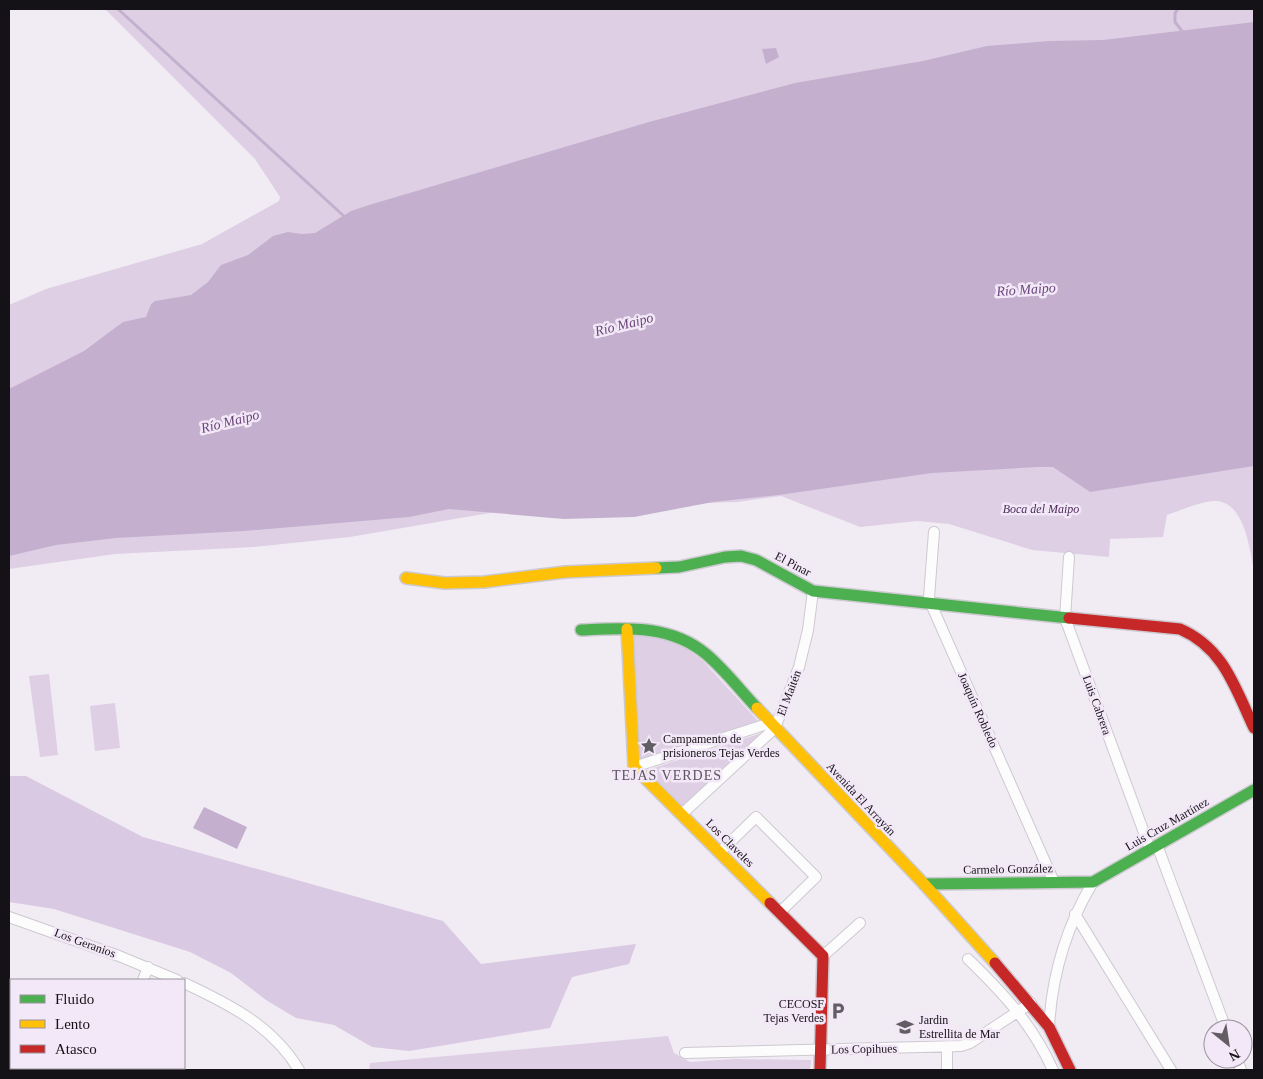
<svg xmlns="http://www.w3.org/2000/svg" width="1263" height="1079" viewBox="0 0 1263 1079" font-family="Georgia,serif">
<rect width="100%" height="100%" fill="#f1ecf4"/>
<path fill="#decfe5" d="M105,9H1254V569C1249,548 1245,503 1216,501C1204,500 1179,511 1167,515L1163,537L1110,539L1109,557L1032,550L949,524L917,521L860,527L781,496L737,502L513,509L350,537L254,547L115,554L9,569V305L46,289L202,244L279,201L280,197L255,159Z
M641,635L675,640L702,660L759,722L639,761L633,636Z
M49,674L58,755L40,757L29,676Z
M115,703L120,748L95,751L90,706Z
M765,732L682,809L647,770Z
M668,1036L674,1053L690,1062L733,1059L811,1060L810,1070H369L370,1063Z"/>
<path fill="#dac9e2" d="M9,776H26L143,837L443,921L481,964L636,944L629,964L572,977L550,1028L409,1051L372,1047L334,1025L296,1018L266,1000L231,973L190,952L54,909L9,902Z"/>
<path fill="#c4b0ce" d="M1254,22V466L1090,492L1053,467H1038L932,473L779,495L713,502L634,517L564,519L449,509L409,517L244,531L116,538L56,545L9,556V389L84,351L123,322L146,317L151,304L155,301L191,295L208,282L221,265L248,255L273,236L288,232L302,234L315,233L351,211L369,205L649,122L795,83L923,61L987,46L1049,41L1103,40Z
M776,48L779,57L766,64L762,49Z
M204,807L247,827L237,849L193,828Z"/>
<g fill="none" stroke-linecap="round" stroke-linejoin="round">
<path stroke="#c4b0ce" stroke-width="3" d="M118,9L346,218
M1178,9L1175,13V22L1182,31"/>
<g stroke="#cdc9d0" stroke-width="12">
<path id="street" d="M934,532L929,597L931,604L1054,882
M1069,557L1065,618L1150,849
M634,767L770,723
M682,814L775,728L799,667L808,630L813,591
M1157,845L1226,1029
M720,852L756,817L816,877L779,913
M1075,914L1171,1070
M9,917L119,956L177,980
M823,956L860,923
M968,959C1004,994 1032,1024 1053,1070
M143,980L148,967
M184,983C229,1004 273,1026 299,1070
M1049,1027C1052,974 1066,927 1093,882
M9,1044L11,1046
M685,1053L961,1046L970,1043L1031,1003
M1237,1059L1241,1070
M9,1066L11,1065
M33,1068L34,1070
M146,1068L147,1070
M947,1070V1047"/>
</g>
<g stroke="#cdc9d0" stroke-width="14">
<path id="fast" d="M656,568L679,567L725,557L741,556L756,560L813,591L1069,618
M581,630C625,628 670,624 706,654C725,670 740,690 757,708
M924,884L1093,882L1254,790"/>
</g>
<g stroke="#cdc9d0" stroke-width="14">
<path id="slow" d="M406,578L445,583L484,582L565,572L656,568
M627,629L634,767L770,903
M757,708L924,884L995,963"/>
</g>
<g stroke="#cdc9d0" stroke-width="14">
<path id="jam" d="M1069,618L1180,629C1224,648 1235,688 1254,728
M770,903L823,956L820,1070
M995,963L1049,1027L1070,1070"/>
</g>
<use href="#street" stroke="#fdfcfd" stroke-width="10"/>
<use href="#fast" stroke="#4caf50" stroke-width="11"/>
<use href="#slow" stroke="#ffc107" stroke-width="11"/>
<use href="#jam" stroke="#c62828" stroke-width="11"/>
</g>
<defs>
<g id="sight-bare" transform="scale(1.35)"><path d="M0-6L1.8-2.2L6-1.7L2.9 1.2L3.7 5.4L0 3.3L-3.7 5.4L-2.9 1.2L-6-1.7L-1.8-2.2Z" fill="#625e64" stroke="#f2e8f7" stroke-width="2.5" paint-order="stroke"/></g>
<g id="parking-bare" transform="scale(1.35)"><path d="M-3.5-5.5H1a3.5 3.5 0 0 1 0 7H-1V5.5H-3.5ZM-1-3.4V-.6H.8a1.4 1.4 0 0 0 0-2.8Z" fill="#625e64" stroke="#f2e8f7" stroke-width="2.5" paint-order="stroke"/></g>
<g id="school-bare" transform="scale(1.35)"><path d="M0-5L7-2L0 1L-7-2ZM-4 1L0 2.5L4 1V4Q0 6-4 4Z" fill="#625e64" stroke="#f2e8f7" stroke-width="2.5" paint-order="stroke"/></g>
</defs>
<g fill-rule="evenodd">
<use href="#sight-bare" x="649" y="746"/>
<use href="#parking-bare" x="838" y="1011"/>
<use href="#school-bare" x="905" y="1027"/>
</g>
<g text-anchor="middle" stroke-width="5" stroke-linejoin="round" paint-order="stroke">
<g font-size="12" font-style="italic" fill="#4e2b5c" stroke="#f2e8f7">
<text x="1041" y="513">Boca del Maipo</text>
</g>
<g font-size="12" fill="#151217" stroke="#f2e8f7">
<text transform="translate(793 564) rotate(28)" y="4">El Pinar</text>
<text transform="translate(789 693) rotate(-69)" y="4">El Maitén</text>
<text transform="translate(1097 705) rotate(70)" y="4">Luis Cabrera</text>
<text transform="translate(978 710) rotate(66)" y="4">Joaquín Robledo</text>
<text transform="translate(861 799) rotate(47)" y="4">Avenida El Arrayán</text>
<text transform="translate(1167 824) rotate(-30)" y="4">Luis Cruz Martínez</text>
<text transform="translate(730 843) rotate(45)" y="4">Los Claveles</text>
<text transform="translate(1008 869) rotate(-1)" y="4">Carmelo González</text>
<text transform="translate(85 943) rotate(20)" y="4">Los Geranios</text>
<text transform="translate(864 1049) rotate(-1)" y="4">Los Copihues</text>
</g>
<g font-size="12" fill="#151217" stroke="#f2e8f7" text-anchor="start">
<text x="663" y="743">Campamento de<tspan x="663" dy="14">prisioneros Tejas Verdes</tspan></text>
<text x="824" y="1008" text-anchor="end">CECOSF<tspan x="824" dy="14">Tejas Verdes</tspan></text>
<text x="919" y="1024">Jardin<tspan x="919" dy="14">Estrellita de Mar</tspan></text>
</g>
<g font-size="14" font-style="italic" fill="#6b467a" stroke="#f2e8f7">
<text transform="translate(1026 289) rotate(-4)" y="5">Río Maipo</text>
<text transform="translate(624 324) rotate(-14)" y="5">Río Maipo</text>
<text transform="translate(230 421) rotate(-14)" y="5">Río Maipo</text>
</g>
<g font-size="14" letter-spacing="1" fill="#5d5461" stroke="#f2e8f7">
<text x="667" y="780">TEJAS VERDES</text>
</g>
</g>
<rect width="1263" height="1079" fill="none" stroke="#151217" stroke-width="20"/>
<rect x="10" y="979" width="175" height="90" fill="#f2e8f7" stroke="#9a929d"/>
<rect x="20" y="995" width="25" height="8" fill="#4caf50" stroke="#9a929d"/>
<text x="55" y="1004" font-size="15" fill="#151217">Fluido</text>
<rect x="20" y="1020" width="25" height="8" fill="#ffc107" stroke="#9a929d"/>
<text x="55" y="1029" font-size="15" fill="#151217">Lento</text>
<rect x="20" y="1045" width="25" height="8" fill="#c62828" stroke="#9a929d"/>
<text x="55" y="1054" font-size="15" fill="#151217">Atasco</text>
<g transform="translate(1228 1044) rotate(150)"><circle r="24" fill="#f2e8f7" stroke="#9a929d"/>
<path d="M0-4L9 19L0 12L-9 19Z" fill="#625e64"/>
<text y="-8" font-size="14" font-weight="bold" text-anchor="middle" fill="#151217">N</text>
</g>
</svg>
